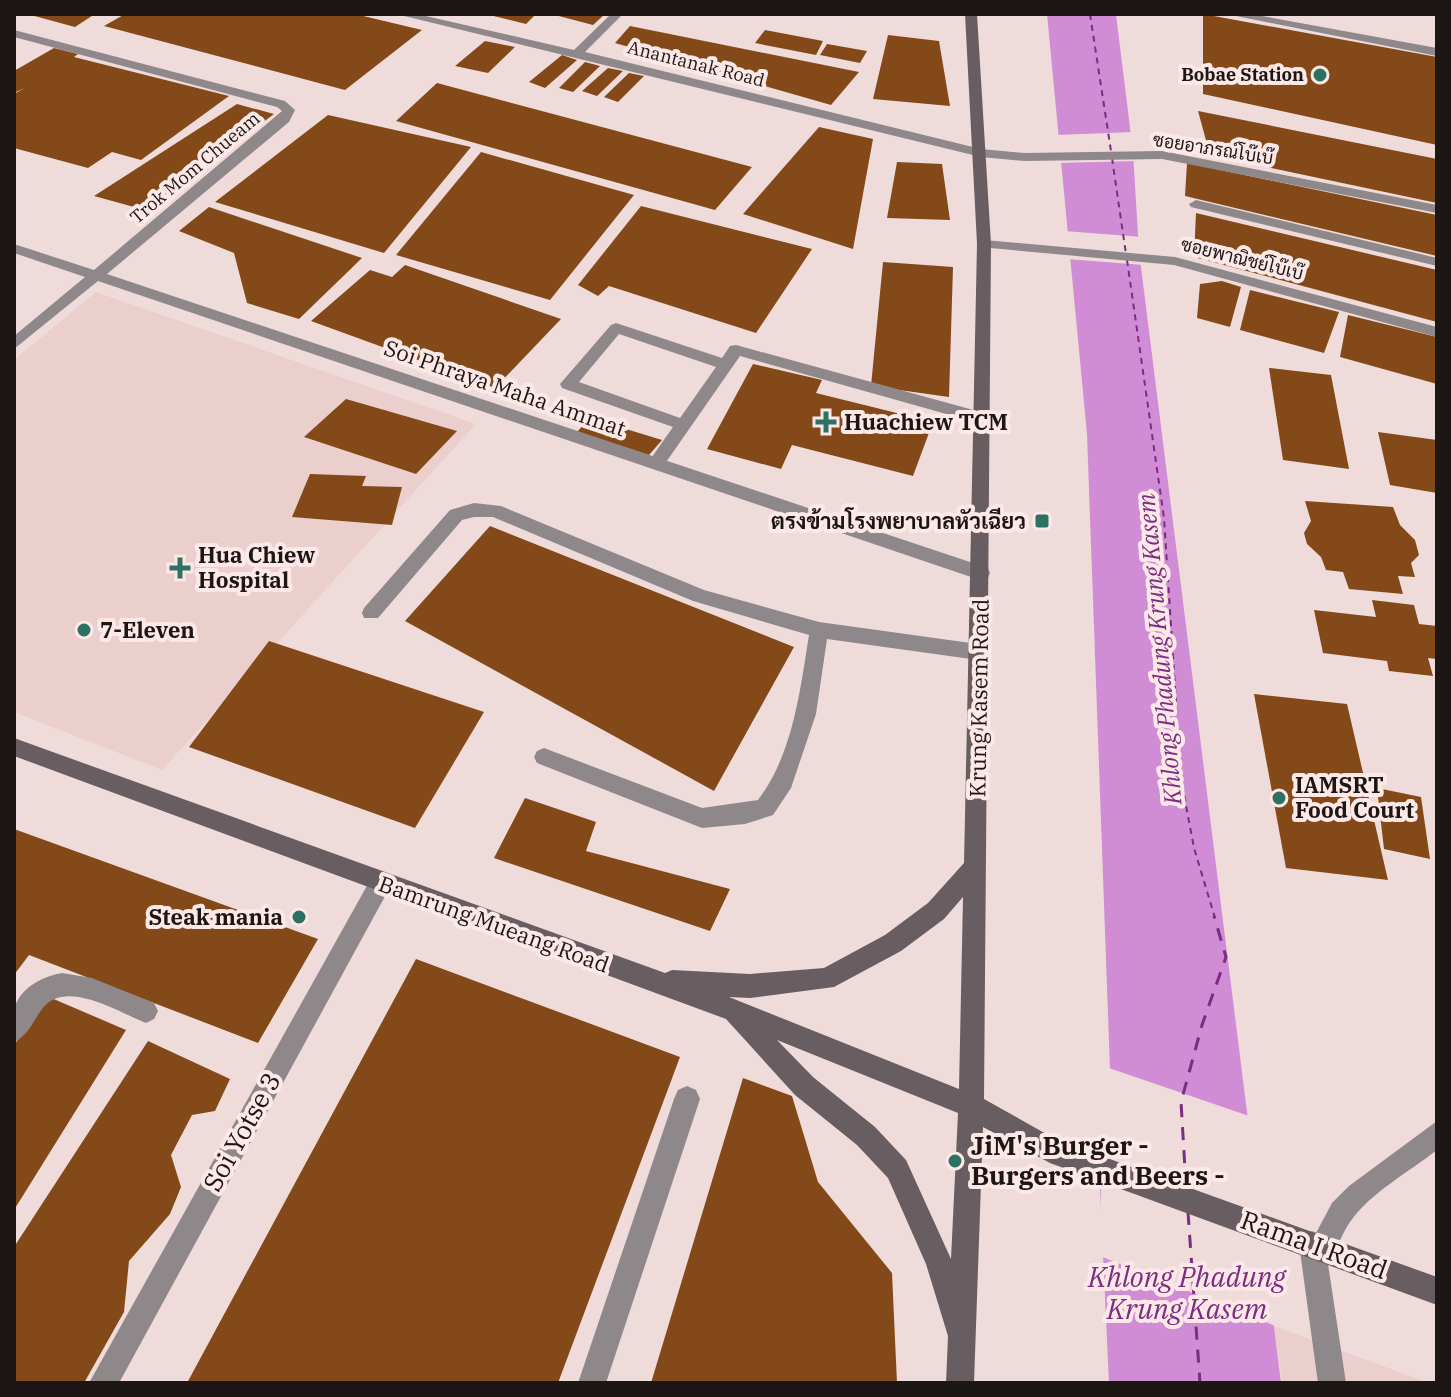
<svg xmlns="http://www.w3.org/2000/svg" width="1451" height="1397" viewBox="0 0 1451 1397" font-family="'IBM Plex Serif',Sarabun,serif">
<rect width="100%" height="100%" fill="#efdcda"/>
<path fill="#ebcfcd" d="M96,292L476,424L162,770L14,712V360Z
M1274,1326L1315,1341L1429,1383H1282Z"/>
<path fill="#d08dd5" d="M1047,14H1116L1133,152L1139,251L1281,1383H1109L1099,1168L1110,1070L1087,434Z"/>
<path fill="#efdcda" d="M1134,132L1137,161L1057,163L1055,135Z
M1064,231L1142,237L1144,265L1067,259Z
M1106,1067L1252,1117L1278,1327L1100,1256L1102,1103Z"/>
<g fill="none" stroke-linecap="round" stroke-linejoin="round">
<path stroke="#7b2c83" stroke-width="2" stroke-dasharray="6 5" stroke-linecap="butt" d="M1090,14L1111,151
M1112,158L1126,254
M1127,260L1164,518L1181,779L1194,848L1215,918"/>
<path stroke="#7b2c83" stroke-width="3" stroke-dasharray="13 10" stroke-linecap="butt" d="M1186,1186L1181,1102L1202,1025L1226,957L1214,916
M1188,1212L1200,1383"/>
</g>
<path fill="#844919" d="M27,14H95L75,27Z
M125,14H355L422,30L345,90L104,26Z
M485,14H536L526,24Z
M551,14H605L593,25Z
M1203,14L1437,57V145L1203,94Z
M630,26L859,72L831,105L615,43Z
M765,30L823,41L816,55L755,43Z
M888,35L939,41L950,106L873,99Z
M485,41L515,47L488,73L455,66Z
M827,44L867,51L860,63L820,55Z
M54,48L78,54L74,57L229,96L141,160L112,152L88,168L14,148V94L25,88L14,93V71Z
M562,55L577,60L545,88L529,82Z
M585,62L600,66L573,92L559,88Z
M608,68L623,71L597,96L582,91Z
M629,73L644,76L618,102L604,97Z
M437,83L752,167L715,210L396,121Z
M237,104L274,114L145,210L94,196Z
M1198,111L1437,159V203L1210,155Z
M328,115L471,147L384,253L215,202Z
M819,127L873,139L853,249L743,214Z
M481,152L634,195L550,300L396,255Z
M897,162L942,164L950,220L887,218Z
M1187,163L1437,215V256L1185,196Z
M641,206L812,249L756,333L609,286L598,296L578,285Z
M209,207L362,258L299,319L247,303L234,253L179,231Z
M1196,213L1437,270V322L1194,257Z
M883,262L953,267L949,397L871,386Z
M405,265L561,319L495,388L311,321L370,270L392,277Z
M1222,281L1241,287L1230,327L1197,318L1200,284Z
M1250,290L1339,312L1324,353L1240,330Z
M1348,315L1437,337V384L1340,357Z
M753,364L822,380L816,393L933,422L913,476L792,445L781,469L707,449Z
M1269,368L1331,375L1349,469L1283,460Z
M346,399L457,431L416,474L304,437Z
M590,418L662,440L649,455L577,432Z
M1378,432L1437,440V493L1390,485Z
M310,474L366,476L362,486L402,487L392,525L292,517Z
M1305,501L1393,507L1400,525L1415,540L1419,555L1411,563L1415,577L1398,576L1403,594L1349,589L1343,572L1326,570L1321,557L1307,544L1304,533L1311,521Z
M490,526L794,647L714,791L405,621Z
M1372,600L1414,605L1419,624L1437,626V659L1428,658L1433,676L1389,671L1387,661L1323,653L1314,610L1376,617Z
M269,641L484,712L415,828L189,747Z
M1254,694L1347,704L1388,880L1286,868Z
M1377,788L1421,797L1430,859L1384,849Z
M525,798L596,822L586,851L730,889L710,931L494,858Z
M14,829L318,939L258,1043L29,955L14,975Z
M416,959L680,1057L558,1383H187Z
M49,997L126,1030L14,1210V1045Z
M148,1041L230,1079L215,1111L192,1115L171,1155L181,1187L170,1214L129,1261L124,1312L84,1383H14V1247Z
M743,1078L792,1096L818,1182L892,1273L897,1383H651Z"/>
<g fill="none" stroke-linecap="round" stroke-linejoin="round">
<path fill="#8f888a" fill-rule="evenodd" d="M1226,14H1251L1437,48V56Z
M1196,200L1437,258V266L1191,207L1189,204Z
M616,323L722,358L730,346L736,345L988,414L990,418L982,424L740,356L662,468L656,470L647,464L673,427L562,388L560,384L611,325ZM619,334L716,367L680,418L579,382Z
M474,503L501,506L704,590L819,622L978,644L985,646L988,652L985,658L978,660L827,639L816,714L791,788L773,815L745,824L702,828L537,763L534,757L537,751L544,748L702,808L758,800C793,754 800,691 809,635L693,601L493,517H474L462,520L378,618H364L362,613L364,608L450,510Z
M1437,1121V1150C1409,1172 1370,1193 1350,1222C1340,1236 1337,1255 1321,1261L1311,1258L1308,1248L1332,1203L1349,1186Z"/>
<path fill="#8f888a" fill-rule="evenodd" d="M396,14H417L574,50L611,14H623L585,52L981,149L1024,153L1162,151L1437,205V213L1162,159L1024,161L981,157Z
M14,30L285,101L295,110L289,122L107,274L988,568L990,573L988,578H974L98,281L14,349V336L85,277L14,253V244L94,270L282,111L277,107L14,37Z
M984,240L1175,257L1437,327V337L1174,265L979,247V241Z
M381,872L389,875L392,882L389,889L119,1383H89L373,875Z
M62,973L92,978L154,1003L158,1011L154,1019L146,1023C118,1012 65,978 42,1009C33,1021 28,1036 14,1042C14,1032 12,1019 14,1010C19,988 43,976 62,973Z
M687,1086L696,1090L700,1099L606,1383H578L674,1099L678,1090Z
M1312,1231L1321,1235L1325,1244L1346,1383H1318L1299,1244L1303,1235Z"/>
<path fill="#685e61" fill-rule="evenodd" d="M965,14H977L991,244L984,1099L1057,1140L1437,1277V1305L1050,1163L983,1127L974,1383H946L948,1336L926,1264L888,1178L857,1145L795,1095L726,1019L14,756V738L665,973L672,970L750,974L824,968L885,935L928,903L964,863L977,244ZM963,897L959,1089L729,997L750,998L834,987L901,951L944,919ZM777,1040L958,1113L951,1259L906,1160L875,1127L813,1077Z"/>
</g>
<g fill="#2d7163" stroke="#fce9e7" stroke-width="3">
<circle cx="1320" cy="75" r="8"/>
<path d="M822 410h8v8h8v8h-8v8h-8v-8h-8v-8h8z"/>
<rect x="1034" y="513" width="16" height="16" rx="4"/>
<path d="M176 556h8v8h8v8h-8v8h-8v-8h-8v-8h8z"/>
<circle cx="84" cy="630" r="8"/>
<circle cx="1279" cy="798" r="8"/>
<circle cx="299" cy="917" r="8"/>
<circle cx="955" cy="1161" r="8"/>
</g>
<g text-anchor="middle" stroke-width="8" stroke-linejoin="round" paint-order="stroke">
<g font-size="18" fill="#1c1615" stroke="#fce9e7">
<text transform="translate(696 64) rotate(14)" y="6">Anantanak Road</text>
<text transform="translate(1213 149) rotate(9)" y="6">ซอยอาภรณ์โบ๊เบ๊</text>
<text transform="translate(195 168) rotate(-40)" y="6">Trok Mom Chueam</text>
<text transform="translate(1242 259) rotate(14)" y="6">ซอยพาณิชย์โบ๊เบ๊</text>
</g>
<g font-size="18" font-weight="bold" fill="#1c1615" stroke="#fce9e7" text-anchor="end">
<text x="1304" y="81">Bobae Station</text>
</g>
<g font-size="22" fill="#1c1615" stroke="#fce9e7">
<text transform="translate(505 388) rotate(19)" y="8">Soi Phraya Maha Ammat</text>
<text transform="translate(979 698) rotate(-89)" y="8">Krung Kasem Road</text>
<text transform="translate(494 924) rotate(20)" y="8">Bamrung Mueang Road</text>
</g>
<g font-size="22" font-weight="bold" fill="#1c1615" stroke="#fce9e7" text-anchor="start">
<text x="844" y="430">Huachiew TCM</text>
<text x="1026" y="529" text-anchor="end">ตรงข้ามโรงพยาบาลหัวเฉียว</text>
<text x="198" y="563">Hua Chiew<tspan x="198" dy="25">Hospital</tspan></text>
<text x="100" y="638">7-Eleven</text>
<text x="1295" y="793">IAMSRT<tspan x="1295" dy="25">Food Court</tspan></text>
<text x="283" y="925" text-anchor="end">Steak mania</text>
</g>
<g font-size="24" font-style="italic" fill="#7b2c83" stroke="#fce9e7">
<text transform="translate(1160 649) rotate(-95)" y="8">Khlong Phadung Krung Kasem</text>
</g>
<g font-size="26" fill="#1c1615" stroke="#fce9e7">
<text transform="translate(242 1132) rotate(-61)" y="9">Soi Yotse 3</text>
<text transform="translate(1314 1245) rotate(20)" y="9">Rama I Road</text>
</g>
<g font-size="26" font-weight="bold" fill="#1c1615" stroke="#fce9e7" text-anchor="start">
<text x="971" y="1155">JiM's Burger -<tspan x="971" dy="30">Burgers and Beers -</tspan></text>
</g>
<g font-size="28" font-style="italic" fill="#7b2c83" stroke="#fce9e7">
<text x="1187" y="1287">Khlong Phadung<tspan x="1187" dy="32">Krung Kasem</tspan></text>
</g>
</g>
<rect width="1451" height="1397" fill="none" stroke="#1c1615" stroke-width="32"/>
</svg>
